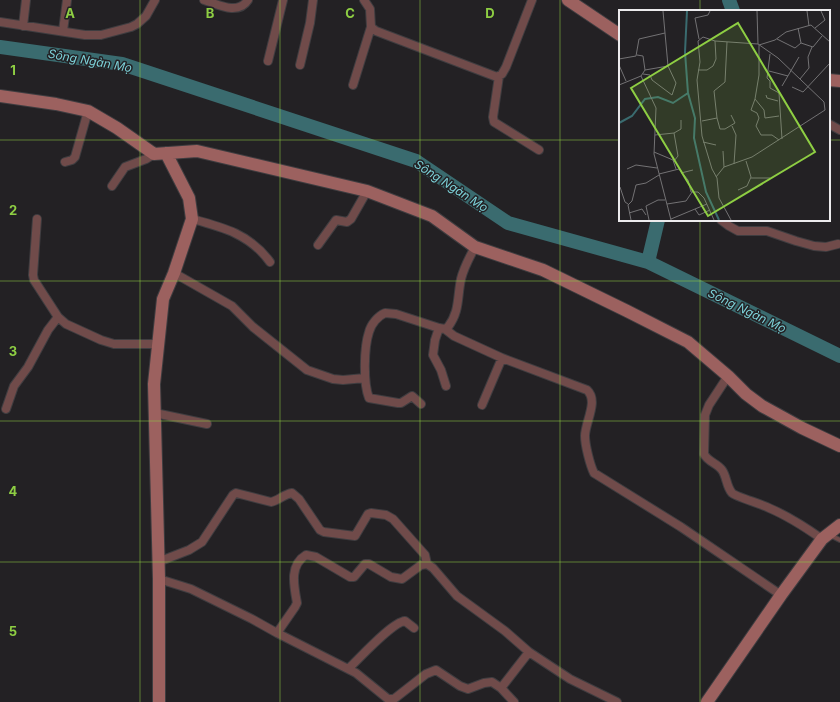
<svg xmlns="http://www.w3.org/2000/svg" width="840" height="702" viewBox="0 0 840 702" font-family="Inter,sans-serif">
<rect width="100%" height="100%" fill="#232124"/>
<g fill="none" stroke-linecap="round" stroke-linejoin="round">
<path stroke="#3a6b6f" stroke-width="14" d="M729,0L733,11
M0,47L122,64L416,161L508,223L648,262L840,356
M648,262L658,220"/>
<g stroke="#3f3d40" stroke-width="6">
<path id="lane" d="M830,535L840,540"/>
</g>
<g stroke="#3f3d40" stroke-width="10">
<path id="street" d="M204,0C217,4 238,16 248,0
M364,0L370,9L371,27L376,31L497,77L502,74L506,67L532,0
M0,22L85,35H101L131,27L137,24L146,16L155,0
M23,26L26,0
M63,31L67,0
M268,61L283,0
M300,65L310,23L313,0
M499,76L493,117L494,122L539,150
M353,85L371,27
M829,124L840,130
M65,162L72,160L75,157L88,111
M112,186L125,167L146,159L154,154
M37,219L33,275L34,280L58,317L66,324L101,340L114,344H158
M192,219C222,227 250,234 270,262
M721,220L729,226L738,231H767L796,241L814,246L826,247L838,244
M318,245L336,220L347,222L351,219L367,191
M174,273L232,306L253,327L307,370L333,379L343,380L365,378
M439,328L435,340L433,355L441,370L446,386
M445,329L454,336L502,358L587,390C599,401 585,422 585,436C585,445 590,465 594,473L681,527L781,595
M728,376L709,405L705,415L704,454C708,462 717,463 722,470C727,477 726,486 732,493C736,497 762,504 769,508C788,516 805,527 822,539
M421,404L412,396L401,403H398L369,398C363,383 364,347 369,332C371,324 378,316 385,313L396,314L439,328L445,329L448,327C460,311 457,298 461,279C464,267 469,258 475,247
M482,405L502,358
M6,409L14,386L28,367L48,330L58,317
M155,413L207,424
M158,562L189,550L202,542L233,495L236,493L271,502C278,501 284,494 292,493L299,499L320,530L324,532L355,536L368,514L371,513L386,515L393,519L425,555L427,564
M159,579L191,589L252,619L277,633L356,673L388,699H394L426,674L436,670L460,686L468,689L484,683L492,682L501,688L514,702
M277,633L295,607L297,603C294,586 289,565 306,555L316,557L350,577H354L365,564H369L391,577L402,579L421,565L427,564L433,568L457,596L505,631L529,652L570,679L617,702
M348,669C359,659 392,622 405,621L414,628
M501,688L529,652"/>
</g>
<g stroke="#3f3d40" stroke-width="14">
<path id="secondary" d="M568,0L620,35
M829,80L840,81
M0,96L56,104L88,111L117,128L154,154L197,151L367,191L432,216L475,247L543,270L627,311L688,342L728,376L746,394L762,406L802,428L840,446
M159,702V579L154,384L163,299L174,273L192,219L189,198L166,153
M707,702L781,595L822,539L840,525"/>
</g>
<use href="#lane" stroke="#704b4a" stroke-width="4"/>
<use href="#street" stroke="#704b4a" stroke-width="8"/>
<use href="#secondary" stroke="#9c615f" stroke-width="12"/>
</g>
<path fill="none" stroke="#8ece43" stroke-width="1" stroke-opacity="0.55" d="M140,0V702M280,0V702M420,0V702M560,0V702M700,0V11M0,140H620M829,140H840M700,220V702M0,281H840M0,421H840M0,562H840"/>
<g text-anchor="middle" stroke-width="3" stroke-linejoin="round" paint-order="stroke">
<g font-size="12" font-style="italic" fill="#7cd1d8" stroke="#232124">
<text transform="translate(90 61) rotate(10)" y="4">Sông Ngàn Mọ</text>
<text transform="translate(451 186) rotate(33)" y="4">Sông Ngàn Mọ</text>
<text transform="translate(747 311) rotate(26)" y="4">Sông Ngàn Mọ</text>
</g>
</g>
<g transform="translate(619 10)">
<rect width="211" height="211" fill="#232124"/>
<path fill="none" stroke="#3a6b6f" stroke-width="2" d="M68,1L66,42L69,83L76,108L75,128L87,182L100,210M0,113L13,106L26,89L39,87L54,93L69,83"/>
<path fill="none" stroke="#737274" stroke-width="1" d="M188,1L190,16M179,18L182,33M196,18L206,10L202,1M80,29L76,8L89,5L91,1M158,29L176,38L182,33L194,37L203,26M151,44L148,68L151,71V78L160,83L163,129M18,45L24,46L26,60M0,49L17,46L20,29L46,23M0,55L7,71M79,60H88L94,56L97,49L96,31M150,61L169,66M24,64L31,65L33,70L53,85L57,73L49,56M22,66L37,98L35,144L52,210M181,69L190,58L189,47L193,37M0,75L22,66L26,60L49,56L44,1M163,76L180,47M173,77L184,82L211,53M147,85L148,88L159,91M136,89L132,100L138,103L140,108L137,116L142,125H153L160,130M160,106L146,108L145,100L136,89L140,65V35L156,30L167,22L192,15L211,32M98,108L95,81L106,72L108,32M83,111L98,108L101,119H106L116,113L112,105M113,116L117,125L115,154M55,123L62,119V110M36,125L55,123L59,146L55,151M84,132L97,135M104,141L105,157M35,142L54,150L57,159M8,159L17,155L38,158M62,163L74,160M40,164L60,159L69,170L72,182H79L85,188L95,210M97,167L105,157L133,147L206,100L205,92L159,48L139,34L138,1M132,168H151M1,177L6,192L9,194M119,180L128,176L132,167L127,151M48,194L67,191L73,182M76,199L80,205L91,200M10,203L23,199L27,205M52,209L88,194M12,210L9,195L13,191L17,175L27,173L40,165M30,210L27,196L39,190H46M112,210L100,188L98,168L93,159L83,126L78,70L81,52L79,31L84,27L96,31L139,34"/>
<path fill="#8ece43" fill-opacity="0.15" stroke="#8ece43" stroke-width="2" d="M119,13L196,142L89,206L12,78Z"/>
<rect width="211" height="211" fill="none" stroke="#ecebed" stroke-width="2"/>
</g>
<g font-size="13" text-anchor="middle" font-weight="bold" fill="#8ece43" stroke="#232124" stroke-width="3" stroke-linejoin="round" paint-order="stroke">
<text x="70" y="18">A</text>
<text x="210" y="18">B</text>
<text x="350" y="18">C</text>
<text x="490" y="18">D</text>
<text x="13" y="75">1</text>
<text x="13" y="215">2</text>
<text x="13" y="356">3</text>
<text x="13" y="496">4</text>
<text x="13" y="636">5</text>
</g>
</svg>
